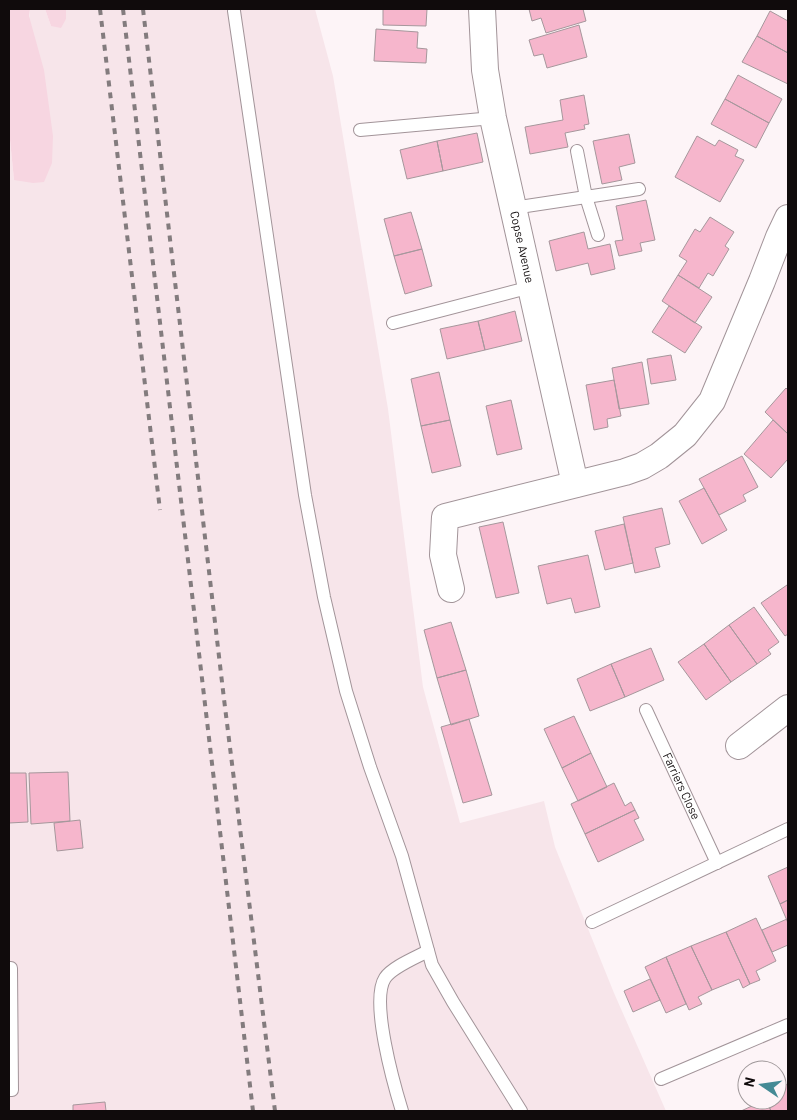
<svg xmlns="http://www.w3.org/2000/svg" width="797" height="1120" viewBox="0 0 797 1120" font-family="Barlow,sans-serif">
<rect width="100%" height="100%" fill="#fdf4f7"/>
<path fill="#f7e5ea" d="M30,9H45L51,26L66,19V9H315L333,76L388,409L423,687L460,823L544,801L555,847L614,993L666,1111H9V130L14,180Z"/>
<path fill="#f7d6e1" d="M9,9H30L29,16L44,70L53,136L52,163L44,182L33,183L14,180L9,130Z
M45,9H66V19L61,28L51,26Z"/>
<path fill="#f6b6cc" stroke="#a6979c" d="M383,9H427L426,26L383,25Z
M529,9H583L586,21L546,33L541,18L532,21Z
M770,11L788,21V53L757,36Z
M579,25L587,57L547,68L543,54L534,56L529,40Z
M376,29L418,32L417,48L427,49L426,63L374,61Z
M757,36L788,53V84L742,62Z
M738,75L782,99L769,123L725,99Z
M584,95L589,124L584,125L585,129L565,133L568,147L530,154L525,127L563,120L560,100Z
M725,99L769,123L756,148L711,124Z
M477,133L483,162L443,171L437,141Z
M629,134L635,163L619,167L622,180L602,184L593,141Z
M697,136L715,146L719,140L738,150L735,156L744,160L720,202L675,177Z
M437,141L443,171L407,179L400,150Z
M646,200L655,240L640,243L642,251L619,256L615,241L623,240L616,206Z
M411,212L422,249L394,256L384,219Z
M710,217L734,232L725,246L729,249L713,276L708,273L699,288L678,275L687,261L679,256L695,229L700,232Z
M584,232L588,249L610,244L615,269L591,275L588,263L556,271L549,241Z
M422,249L432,286L405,294L394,256Z
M678,275L712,297L695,323L662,301Z
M669,306L702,327L685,353L652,332Z
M515,311L522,341L485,350L478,321Z
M478,321L485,350L447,359L440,329Z
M671,355L676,380L651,384L647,359Z
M642,362L649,404L619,409L612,368Z
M439,372L450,420L421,426L411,379Z
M614,380L621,416L607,419L608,427L594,430L586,385Z
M786,388L788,390V434L765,412Z
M511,400L522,449L497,455L486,406Z
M450,420L461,466L432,473L421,426Z
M773,420L788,434V459L771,478L744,454Z
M742,456L758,487L743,495L746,501L719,515L699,479Z
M704,488L727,530L702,544L679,501Z
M662,508L670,544L655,548L660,567L635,573L623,517Z
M503,522L519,593L496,598L479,527Z
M624,524L633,563L605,570L595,531Z
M588,555L600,607L575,613L571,598L547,604L538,566Z
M787,585L788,587V634L785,636L761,603Z
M754,607L779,642L768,650L771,654L757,664L729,625Z
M451,622L466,670L437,678L424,630Z
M729,625L757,664L731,682L704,644Z
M704,644L731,682L706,700L678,662Z
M651,648L664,680L625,697L611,664Z
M611,664L625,697L590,711L577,679Z
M466,670L479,716L451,725L437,678Z
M574,716L591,753L562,768L544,729Z
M469,719L492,795L463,803L441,727Z
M591,753L607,787L578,801L562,768Z
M68,772L70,821L31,824L29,773Z
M9,773H26L28,822L9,823Z
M614,783L625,806L631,802L635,810L585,834L571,804Z
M635,810L639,818L634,820L644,840L598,862L585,834Z
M80,820L83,848L57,851L54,823Z
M788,867V900L780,904L768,876Z
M788,900V923L780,904Z
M756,918L776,961L756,971L760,980L750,984L726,932Z
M787,919L788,922V945L772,952L762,930Z
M726,932L750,984L743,988L739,979L712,990L691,946Z
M691,946L712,990L698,997L702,1004L689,1010L666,957Z
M666,957L686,1004L666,1013L645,967Z
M650,979L660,1000L633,1012L624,991Z
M788,1084V1111H771L766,1100H777V1089Z
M766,1100L771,1111H741L765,1100Z
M105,1102L106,1111H73V1105Z"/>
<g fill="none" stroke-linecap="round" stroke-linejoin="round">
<g stroke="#a29499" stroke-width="14">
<g id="lane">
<path d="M234,11L305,495L324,597L346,691L370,767L402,856L432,965L453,1002L521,1111"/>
<path d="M360,130L493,118"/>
<path d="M577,151L586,197L598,235"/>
<path d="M513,208L639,189"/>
<path d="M393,323L531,287"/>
<path id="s1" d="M646,710L717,863"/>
<path d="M592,922L788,829"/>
<path d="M9,968H11L12,1090H9"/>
<path d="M661,1079L788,1025"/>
<path d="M402,1111C394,1085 370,1001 385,978C392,967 417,957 428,951"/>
</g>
</g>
<g stroke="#a29499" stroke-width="28">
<g id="street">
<path id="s2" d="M482,9L485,70L493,118L575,484"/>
<path d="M451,589L443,555L445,517L625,472L642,466L659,456L685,435L712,401L762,281L779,237L788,218"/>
<path d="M739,746L788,708"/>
</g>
</g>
<use href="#lane" stroke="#fff" stroke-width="12"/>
<use href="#street" stroke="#fff" stroke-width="26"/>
<path stroke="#837c7e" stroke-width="4" stroke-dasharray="6 6" stroke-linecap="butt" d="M100,9L160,510
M123,9L253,1111
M143,9L224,699L275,1111"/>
</g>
<g text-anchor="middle" stroke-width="5" stroke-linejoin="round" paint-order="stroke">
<g font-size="12" fill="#100b0c" stroke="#fdf4f7">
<text dy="4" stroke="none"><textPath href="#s2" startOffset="242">Copse Avenue</textPath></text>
<text dy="4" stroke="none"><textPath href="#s1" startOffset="84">Farriers Close</textPath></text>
</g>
</g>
<rect width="797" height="1120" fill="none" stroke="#100b0c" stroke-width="20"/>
<g transform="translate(762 1085) rotate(283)"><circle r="24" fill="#fdf4f7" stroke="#9e9799"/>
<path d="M0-4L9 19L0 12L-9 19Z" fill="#448a95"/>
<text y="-8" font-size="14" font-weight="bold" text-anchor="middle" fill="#100b0c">N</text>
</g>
</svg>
